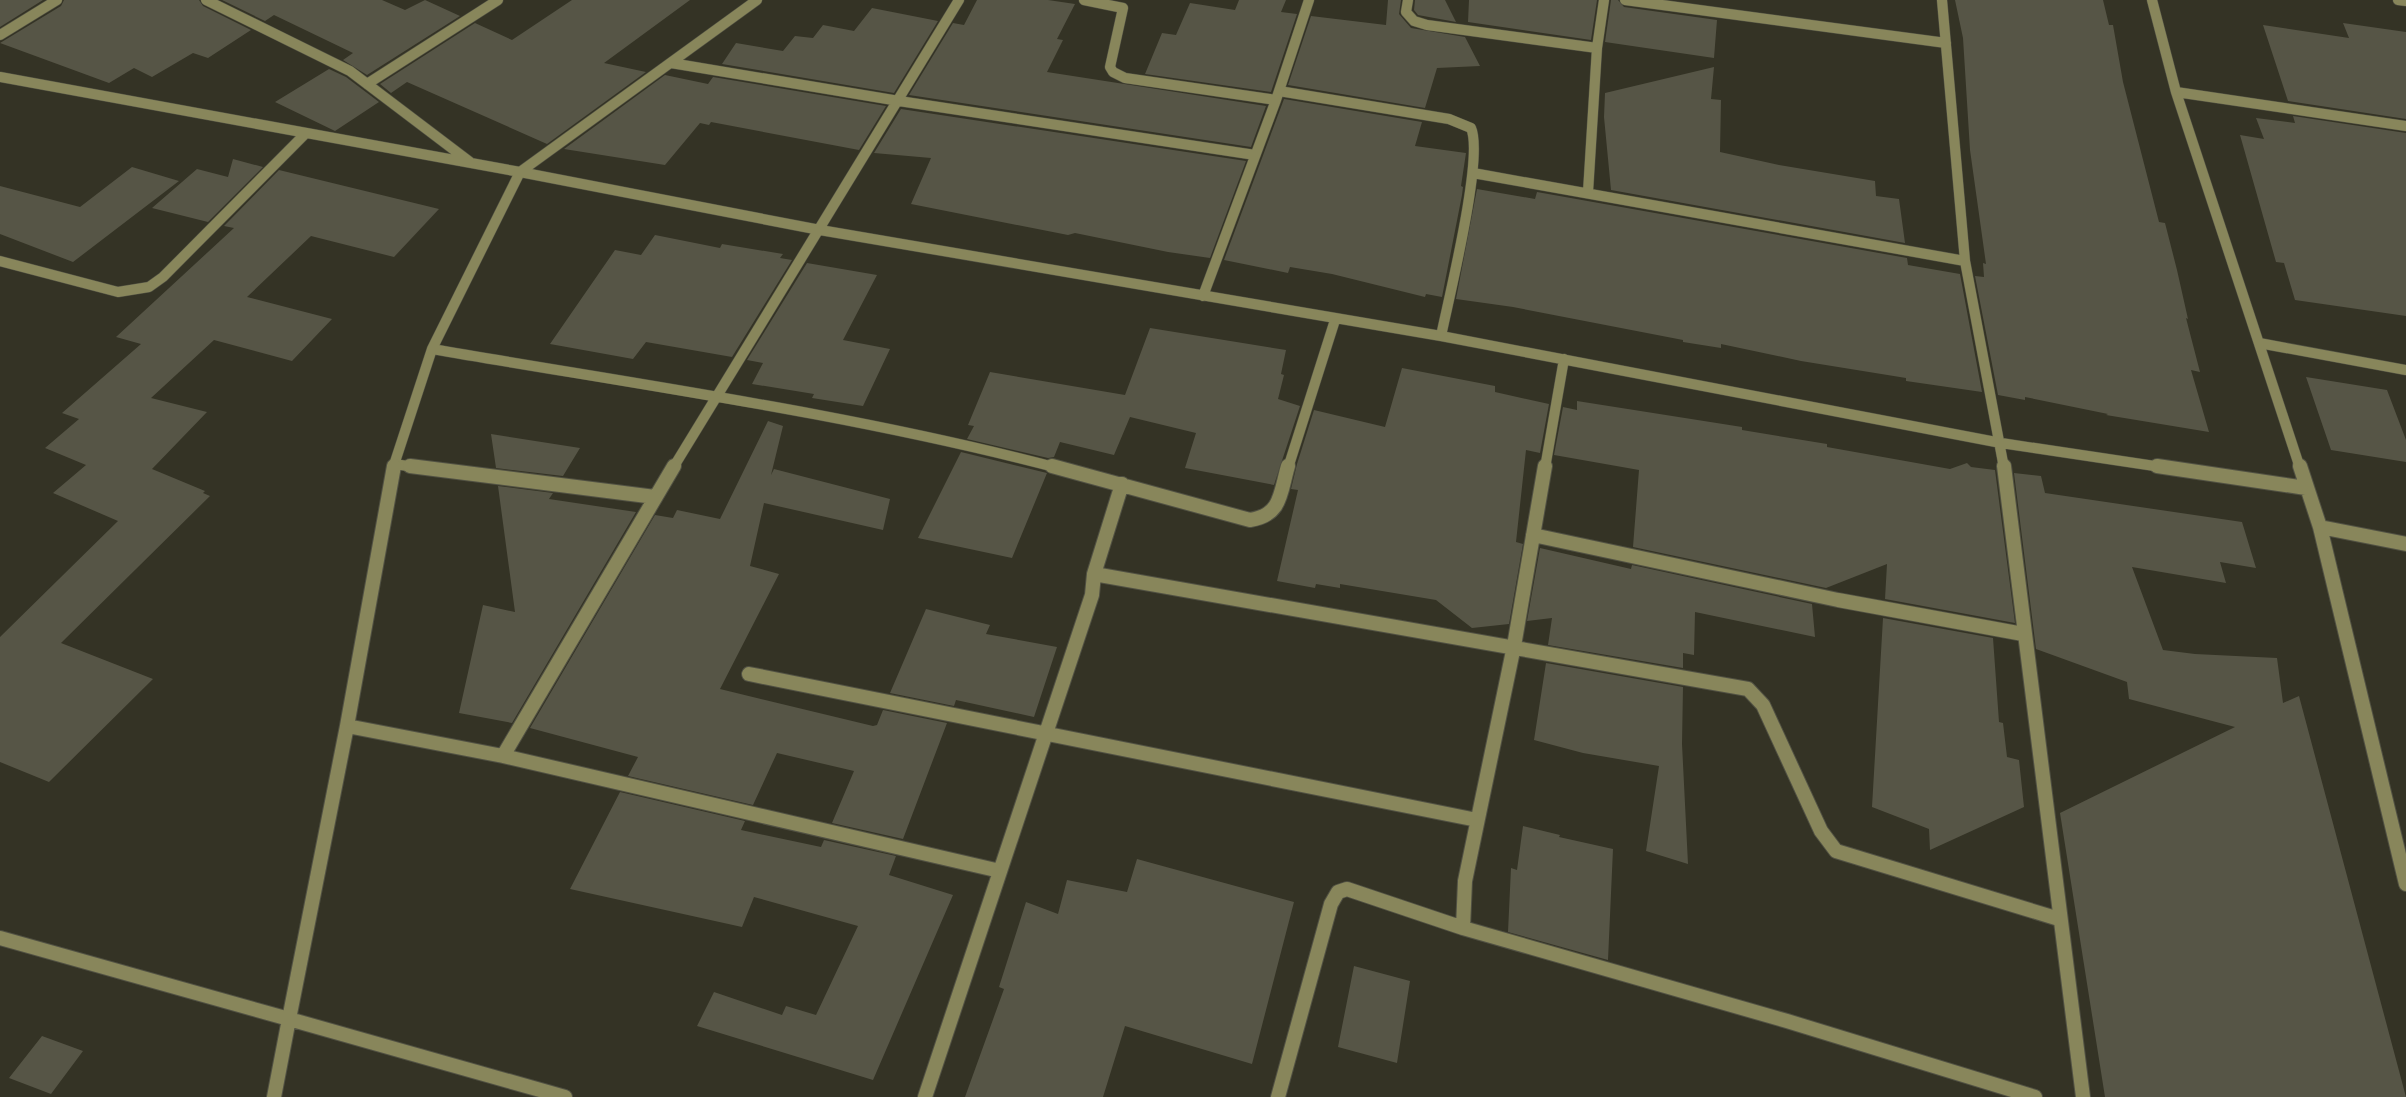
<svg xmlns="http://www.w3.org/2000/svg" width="2406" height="1097" viewBox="0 0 2406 1097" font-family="'DM Sans',sans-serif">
<rect width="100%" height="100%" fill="#343325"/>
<path fill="#565546" d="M0,0H43L0,27Z
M64,0H199L203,6L251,30L208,58L193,53L152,77L134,68L109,83L0,43L61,6Z
M222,0H382L405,10L425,0L460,16L367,75L343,60L353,53L274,15L265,21Z
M572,0H690L604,63L646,72L547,144L407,82L391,93L380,84L475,23L512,40Z
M977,0H1048L1075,4L1057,39L1063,40L1047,72L1266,106L1251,147L909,95L953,23L964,25Z
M1239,0H1286L1281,12L1297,14L1271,92L1145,74L1162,33L1176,35L1190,3L1235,10Z
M1388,0H1401L1399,14L1411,28L1465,37L1480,66L1437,68L1425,108L1288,85L1311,16L1386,25Z
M1415,0H1445L1456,22L1418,15L1414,10Z
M1469,0H1597L1591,40L1468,22Z
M1611,0H1618L1624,7L1717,20L1714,58L1605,42Z
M1955,0H2103L2109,25H2113L2123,82L2159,222L2165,223L2177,270L2188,319L2186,318L2200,372L2191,370L2209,432L2106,415L2108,414L2025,397V400L1998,395L1975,276L1984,277L1983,263L1986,264L1970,150L1963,38Z
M872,8L938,21L894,93L722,64L736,43L783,51L795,36L813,38L823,25L854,31Z
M2343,23L2406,32V119L2288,101L2263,25L2349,38Z
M1714,67L1711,99L1721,100L1720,152L1779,165L1875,181L1876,196L1899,199L1905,243L1611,190L1604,117L1605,93Z
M329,69L346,77L379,102L335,131L275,102Z
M665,75L708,84L713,77L886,106L859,150L711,122L709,125L700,123L665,165L564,149Z
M1284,99L1422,122L1415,146L1466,153L1461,186L1463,187L1462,195L1442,297L1426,294L1425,297L1332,274L1290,267L1288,273L1224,260Z
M901,109L1246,161L1210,258L1168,252L1075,233L1068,235L911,204L931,158L874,153Z
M2293,116L2406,133V316L2295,300L2284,263L2276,262L2240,135L2264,139L2256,118L2295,123Z
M233,159L263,167L208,222L152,208L197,169L228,177Z
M132,167L179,181L73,262L0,234V186L80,207Z
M279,170L439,209L394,257L311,236L247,297L332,319L292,361L214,340L151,398L207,412L152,469L205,491L203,493L210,496L61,643L153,679L49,782L0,762V637L118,521L53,493L86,465L45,448L79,419L62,413L141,344L116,337L234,228L224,226Z
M1477,189L1535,199L1537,192L1907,258L1908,265L1960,274L1982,392L1906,381V378L1801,361L1721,344V348L1683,342V340L1513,307L1456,299Z
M655,235L720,248L722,244L783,254L780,258L792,260L732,357L646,342L633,359L550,344L615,250L641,255Z
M807,263L877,275L843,340L890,349L863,406L812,398L814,394L752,384L763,363L747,360Z
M1150,328L1286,350L1281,374L1284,375L1278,399L1300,406L1274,485L1185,468L1196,433L1130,417L1114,455L1060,442L1054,457L1048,458L967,439L974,426L968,425L990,372L1125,395Z
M1402,368L1495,386V392L1549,404L1540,453L1526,450L1516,542L1523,544L1509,624L1472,628L1436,600L1340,584V588L1316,584L1315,588L1277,581L1298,490L1291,489L1297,464L1314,410L1385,427Z
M2306,377L2387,390L2406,440V462L2331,450Z
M1577,401L1742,427V430L1827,444V447L1950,469L1967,463L1971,467L1995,470L2015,623L1885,599L1887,564L1826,588L1633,547L1639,470L1554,455L1563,407L1577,410Z
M768,421L783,426L771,475L774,469L890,499L883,530L764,503L750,566L779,574L720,689L873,726L877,725L883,710L947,723L903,839L832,823L854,771L777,753L753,805L628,776L638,757L530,728L655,515L673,518L677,510L720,519Z
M491,434L580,448L563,476L496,468Z
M961,452L1047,473L1012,558L918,538Z
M2014,473L2041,476L2045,493L2242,522L2256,568L2220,562L2226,583L2132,567L2163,650L2195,654L2277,658L2283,703L2299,696L2406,1097H2105L2060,813L2235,727L2129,699L2127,682L2036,649Z
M498,486L553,493L549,499L636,512L512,723L459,713L483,605L515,612Z
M1540,548L1631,569L1632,565L1812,604L1815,637L1695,612L1694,655L1683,653V668L1548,645L1552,618L1527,621Z
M926,609L990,625L986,634L1057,647L1034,717L956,700L954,706L890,693Z
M1883,618L1993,638L1999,722L2003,723L2007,757L2019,760L2024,807L1930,850L1929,829L1872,807Z
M1546,663L1683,687L1682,744L1688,864L1646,851L1659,766L1583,753L1534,740Z
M620,792L745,821L741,830L821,847L824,840L896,856L889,875L953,895L873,1080L697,1026L714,992L782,1015L786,1006L816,1015L858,926L754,897L742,927L570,889Z
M1523,826L1560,835L1559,837L1613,849L1608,960L1508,932L1511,868L1517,870Z
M1137,859L1294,902L1252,1064L1125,1026L1103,1097H965L1004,989L999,987L1026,902L1058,914L1067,880L1127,892Z
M1354,966L1410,981L1397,1063L1338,1047Z
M42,1036L83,1051L51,1094L9,1078Z"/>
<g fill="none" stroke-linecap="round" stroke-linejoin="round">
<g stroke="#515143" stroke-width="11">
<path id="street-far1" d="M206,0L350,71L470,162
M1084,0L1123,8L1110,67L1113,72L1125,78L1276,100
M1408,0L1406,12L1414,21L1427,25L1597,48
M1625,0L1946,43
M1942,0L1965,261L2004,468
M2152,0L2176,92L2300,468
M2398,0L2406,1
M0,35L57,0
M671,63L899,101L1255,155
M0,77L520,172L820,230L1441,336L2001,443L2168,468
M367,84L498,0
M1279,91L1449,119L1471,128C1484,157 1449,297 1441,336
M2176,92L2406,126
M1473,173L1965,261
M1588,192L1597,48L1604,0
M0,261L118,292L149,287L163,277L306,133
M1203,296L1276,100L1309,0
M2259,343L2406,370
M432,349C641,385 852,414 1058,468
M394,464L422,468
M393,468L432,349L520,172L757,0
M673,468L959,0
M1288,468L1335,320
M1545,468L1564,359"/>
</g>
<g stroke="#515143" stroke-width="16">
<path id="street" d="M394,466L347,726L289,1019L565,1097
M410,466L655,497
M1052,466L1250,520C1282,515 1280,493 1288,466
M2004,466L2083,1097
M2157,466L2306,488
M2300,466L2320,527L2406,884
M2320,527L2406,544
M1533,535L1838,600L2023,634
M1094,574L1748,689L1763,705L1821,831L1836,851L2059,919
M749,674L1477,820
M347,726L503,756L674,466
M503,756L1000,871
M1463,928L1787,1021L2035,1097
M0,938L289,1019L274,1097
M925,1097L1092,595L1094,574L1122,484
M1278,1097L1331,904L1338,892L1347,889L1463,928L1465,881L1514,646L1545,466"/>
</g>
<use href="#street-far1" stroke="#88865b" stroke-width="10"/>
<use href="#street" stroke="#88865b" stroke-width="14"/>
</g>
</svg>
